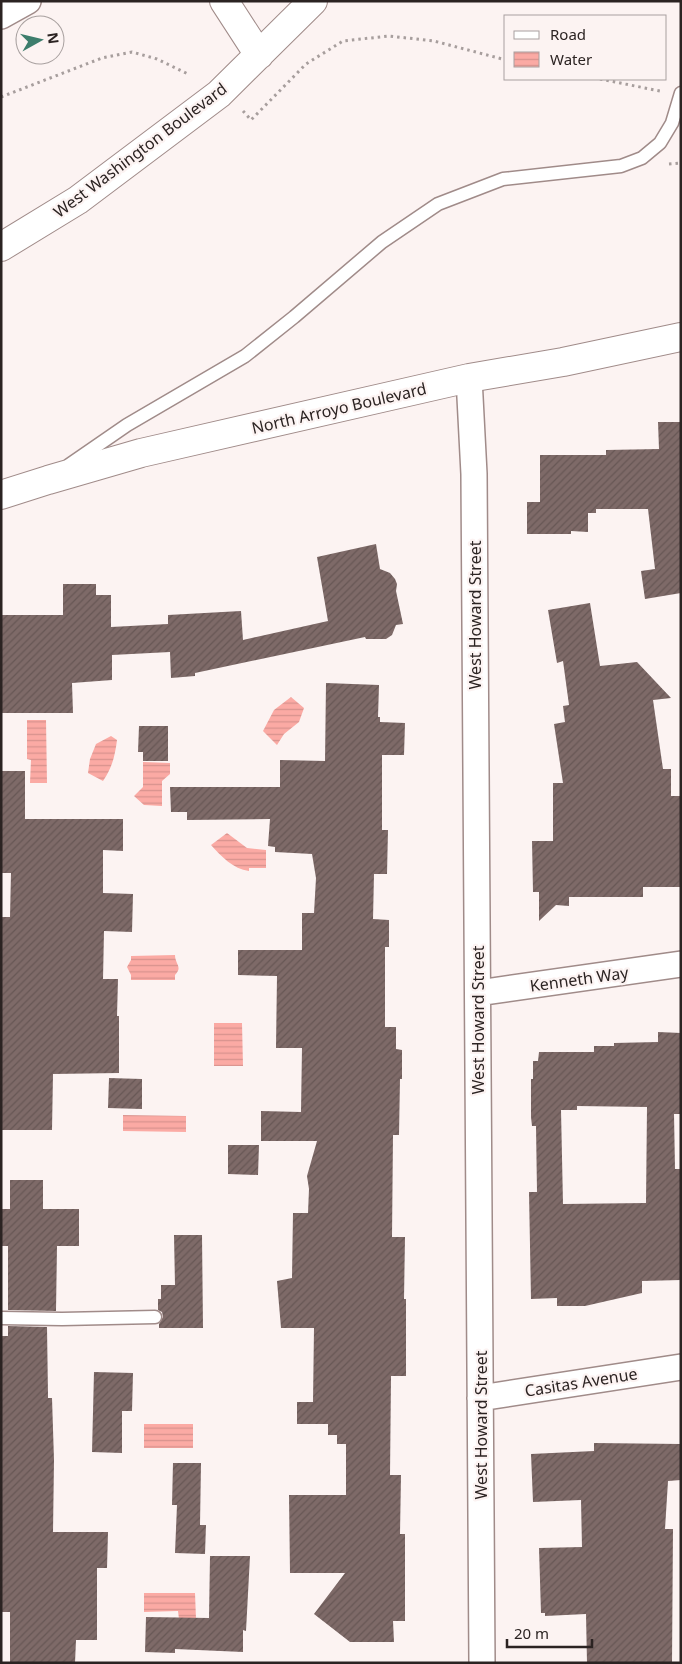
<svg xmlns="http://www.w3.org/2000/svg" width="682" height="1664" viewBox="0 0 682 1664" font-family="'Noto Sans',sans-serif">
<defs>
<pattern id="water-rules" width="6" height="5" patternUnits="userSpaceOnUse" patternTransform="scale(1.25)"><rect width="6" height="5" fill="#fbaaa4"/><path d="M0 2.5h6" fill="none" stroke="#d7928d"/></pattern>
<pattern id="building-hatch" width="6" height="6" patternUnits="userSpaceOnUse" patternTransform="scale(1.25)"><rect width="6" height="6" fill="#7e6a68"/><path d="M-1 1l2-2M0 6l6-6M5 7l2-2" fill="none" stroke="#675755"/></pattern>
</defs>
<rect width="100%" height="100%" fill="#fcf3f2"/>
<path fill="url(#water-rules)" d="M291,697L304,708L299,722L284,734L277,745L263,731L274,710Z
M27,720H46L47,783H30L31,760L27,759Z
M111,736L117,740C115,756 112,768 103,781L88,773L90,759L96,744Z
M143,762L170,763V774L162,781V806L144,805L134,796L143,787Z
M227,833L247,848L266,850V868H249V871C233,869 221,856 211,845Z
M175,955C175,964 183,967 175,975V980H131V975L127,967L131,960V956Z
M214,1023H242L243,1066H214Z
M123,1115L186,1116V1132L123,1131Z
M144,1424H193V1448H144Z
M144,1593H195L196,1619H179L178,1611L144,1612Z"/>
<path fill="url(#building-hatch)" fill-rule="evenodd" d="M658,422H681V593L645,599L641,571L655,569L648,509H596V513H588V532L571,531V534H527V502H540V455H606V450L659,449Z
M376,544L380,569L390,573L395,579L397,584L396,591L403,624L396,625L392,635L386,639H366L365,637L195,673V676L171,678L170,652L112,655V680L72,683L73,713H1V615H63V584H96V595H111V627L168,624V615L241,611L243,640L328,621L317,557Z
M590,603L600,666L637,662L671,698L653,700L663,769H671V796H681V887H643V897H569V906L556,905L539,921V892H533L532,841H553V783H563L554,724L565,722L563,706L569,705L563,661L557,663L548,610Z
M326,683L379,685L378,717H380V722L405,723L404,755H382V830H388L387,874H374L373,919L389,920V947H385V1027H396V1049L402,1050V1079H400L399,1135H393L392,1237H405L404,1299H406V1376H391L390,1475H401L400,1534H405V1621H393L394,1642H350L314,1614L345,1573H290L289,1495H346V1444H337V1435H328V1424H297V1402H313L314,1328H281L277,1281L292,1278L293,1213H308L309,1189L307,1176L317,1141H261V1111L301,1112L302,1048H276L277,976L238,975V950H302V913H314L316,878L312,854L275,852V847L268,846L270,819L187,820V812H171L170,787H280V760L325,761Z
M139,726H168V761H143V752H138Z
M1,771H25V819H123V851L103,850V893L133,894L132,932L104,931L103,979H118L117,1016H119V1073L53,1074L52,1130H1V917H10L11,873H1Z
M658,1032L681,1033V1114H674L675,1169H681V1280L642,1281V1293L585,1306H557V1298L531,1299L529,1192H537L536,1126H532L531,1117V1079H533V1061H538L539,1052H594V1046H614V1043L658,1042ZM577,1106L647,1107L646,1203L563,1204L561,1110H577Z
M109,1078L142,1079V1109L108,1108Z
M228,1145H259L258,1175L228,1174Z
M10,1180H43V1209H79V1246H57L56,1311L8,1310V1246H1V1209H10Z
M174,1235H202L203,1328H159V1324L163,1317L162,1312L158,1310V1299H161V1285H175Z
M8,1326L47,1327L48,1395V1398H52L54,1460L53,1532H108L107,1568H97V1640H76L75,1663H10V1612H1V1336H8Z
M94,1372L133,1373L132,1411H122V1453L92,1452Z
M594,1443L681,1444V1480L668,1481L665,1529H673L672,1663H587L586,1614L545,1616V1613H541L539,1548L582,1547L581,1500L533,1502L531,1454L594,1451Z
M173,1463H201L200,1525H206L205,1554L175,1553L177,1505H172Z
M210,1556H250L246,1631L243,1630V1652L175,1649V1653L145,1652L146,1617L209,1618Z"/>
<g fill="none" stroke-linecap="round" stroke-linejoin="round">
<g stroke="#a08b89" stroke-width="15">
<path id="service" d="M69,465L127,425L245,356L294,317L382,242L438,204L503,179L621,166L642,158L660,143L672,123L681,93
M1,1318L62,1319L155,1317"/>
</g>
<g stroke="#a08b89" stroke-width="28">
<path id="minor" d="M1,16L28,1
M469,378L474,474L482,1663
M478,993L681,964
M480,1398L681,1367"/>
</g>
<g stroke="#a08b89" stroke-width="30">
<path id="tertiary" d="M224,1L259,55
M1,247L78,200L219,94L313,1
M1,495L48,480L141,453L469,378L563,362L681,337"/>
</g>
<path stroke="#a79e9d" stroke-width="3" stroke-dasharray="2.5 4" stroke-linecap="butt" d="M600,79L660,91
M1,97L102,58L132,52L157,59L190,75
M243,111L251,120L306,64L343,41L389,36L434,41L506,60
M669,164L681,163"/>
<use href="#service" stroke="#fff" stroke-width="12"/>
<use href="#minor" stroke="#fff" stroke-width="25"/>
<use href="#tertiary" stroke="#fff" stroke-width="28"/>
</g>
<g text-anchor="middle" stroke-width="4.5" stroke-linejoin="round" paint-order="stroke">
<g font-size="16" fill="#2b2322" stroke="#fcf3f2">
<text transform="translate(140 150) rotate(-37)" y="6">West Washington Boulevard</text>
<text transform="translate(339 408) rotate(-13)" y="6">North Arroyo Boulevard</text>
<text transform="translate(475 615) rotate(-90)" y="6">West Howard Street</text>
<text transform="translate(579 979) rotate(-8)" y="6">Kenneth Way</text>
<text transform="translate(478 1020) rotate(-90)" y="6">West Howard Street</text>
<text transform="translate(581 1382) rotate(-9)" y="6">Casitas Avenue</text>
<text transform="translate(481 1425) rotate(-90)" y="6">West Howard Street</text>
</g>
</g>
<rect width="682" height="1664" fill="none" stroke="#2b2322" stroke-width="5"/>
<rect x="504" y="15" width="162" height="65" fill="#fcf3f2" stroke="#a8a09f"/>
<rect x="514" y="31" width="25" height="8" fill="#ffffff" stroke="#a8a09f"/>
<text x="550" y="40" font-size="15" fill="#2b2322">Road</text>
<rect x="514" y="52" width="25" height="15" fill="url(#water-rules)" stroke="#a8a09f"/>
<text x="550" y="65" font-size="15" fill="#2b2322">Water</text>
<g transform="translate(40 40) rotate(82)"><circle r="24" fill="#fcf3f2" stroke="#a8a09f"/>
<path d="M0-4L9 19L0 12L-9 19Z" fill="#3d7d6c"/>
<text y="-8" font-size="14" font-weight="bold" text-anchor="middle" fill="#2b2322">N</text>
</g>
<path d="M507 1639v8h85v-8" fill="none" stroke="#2b2322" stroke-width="2.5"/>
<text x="514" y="1639" font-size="15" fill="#2b2322" stroke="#fcf3f2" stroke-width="4" paint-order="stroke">20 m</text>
</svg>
